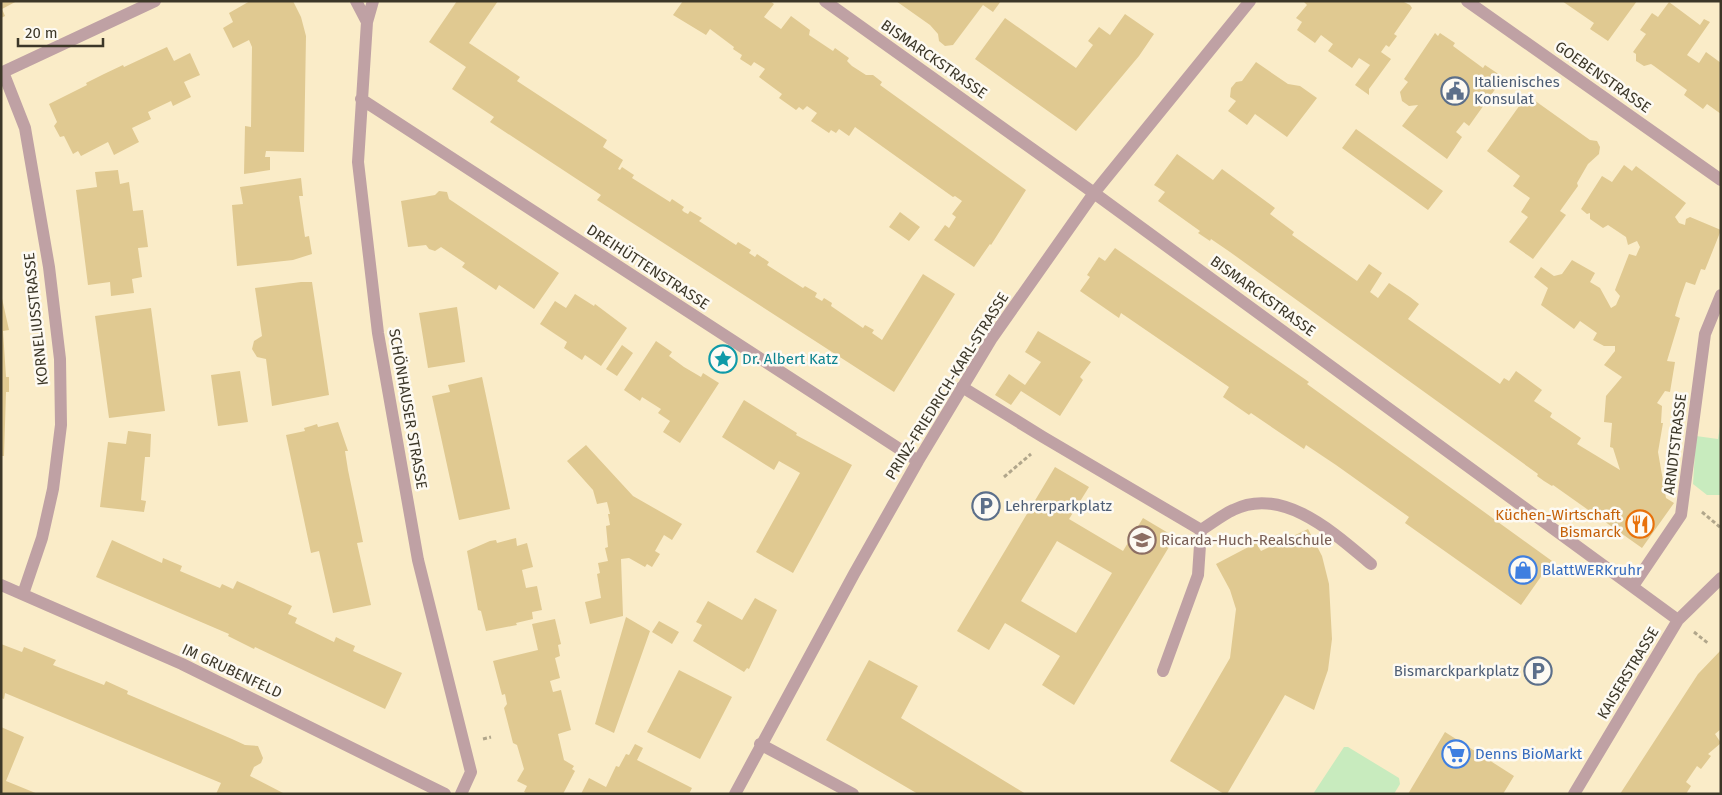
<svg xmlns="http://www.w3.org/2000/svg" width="1722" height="795" viewBox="0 0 1722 795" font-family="'Fira Sans',sans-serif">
<rect width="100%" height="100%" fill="#faecc8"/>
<path fill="#c8ebbe" d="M1721,420V495H1707L1693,484L1696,436L1718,439Z
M1344,747H1348L1399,778L1400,784L1394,794H1313Z"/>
<path fill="#e0c991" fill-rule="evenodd" d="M1,1H17L2,9L5,16L1,18Z
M250,1H293L301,17L306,36L304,152L266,151L265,157H270V170L244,174L245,126L251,127L252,47L249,40L233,48L223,28L233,22L229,13Z
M457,1H498L469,43L520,77L517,81L607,140L603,147L623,160L618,169L620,170L622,167L634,175L632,178L670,202L672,199L684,207L682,210L684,212L688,214L690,211L702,218L699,221L736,245L738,242L751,250L749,253L755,257L757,254L769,262L767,265L803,288L805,286L817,293L815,297L822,301L824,298L832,303L831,306L863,328L865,325L874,330L872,333L882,340L923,274L955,294L894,392L597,200L601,195L490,122L494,117L452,89L466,67L429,42Z
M683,1H770L774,4L764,17L781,29L791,16L810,30L809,35L833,51L835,48L849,58L847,61L852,66L866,75H873L882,82L880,85L1026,190L991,245L990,244L974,267L934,240L945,225L949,228L956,217L952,214L962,201L955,196L953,197L855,127L849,136L839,129L836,133L831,130L829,133L811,121L817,113L807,106L803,110L799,107L796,110L779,98L782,94L759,77L765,69L754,62L751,66L740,59L742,55L733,49L734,47L710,29L706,35L673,15Z
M896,1H1001L993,12L983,5L953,45L945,46L939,41L938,34L930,25Z
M1303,1H1402L1410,5L1412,8L1394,34L1397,36L1389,47L1386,45L1381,52L1391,59L1369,89V95L1355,85L1370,65L1359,58L1352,68L1328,51L1333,44L1321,35L1315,43L1297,30L1302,22L1296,18L1307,5Z
M1562,1H1637L1608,41L1590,29L1594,23Z
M1669,2L1700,25L1704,19L1710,22L1687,55L1699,63L1706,52L1721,63V114L1707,104L1703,109L1684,95L1687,90L1654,66L1651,64L1644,66L1636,61V54L1633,52L1646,34L1640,30L1652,13L1658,17Z
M1125,14L1154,34L1139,56L1076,131L975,59L1005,18L1076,68L1093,45L1088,41L1099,27L1110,35Z
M1435,33L1438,36L1440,33L1455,43L1453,46L1483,68L1485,65L1500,75L1497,78L1501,81L1469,126L1464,122L1456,132L1462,137L1447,159L1402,126L1418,105L1409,106L1402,101L1400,92L1408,82L1404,79Z
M167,47L174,61L190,53L200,75L184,82L191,97L173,106L171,101L148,112L151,119L132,128L139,142L114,155L108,142L81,156L78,151L73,154L64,136L60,137L54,126L57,122L49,104L87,85L86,83L104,74L123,65L124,67Z
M1256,62L1288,84L1300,86L1317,98L1287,137L1255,114L1247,125L1228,111L1236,101L1230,97L1231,88L1236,82L1242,81Z
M1527,95L1590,140L1597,141L1600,147L1599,154L1588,164L1577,183L1578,186L1560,211L1566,215L1533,259L1509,242L1528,217L1521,212L1530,198L1513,186L1520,176L1487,151Z
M1356,129L1443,191L1428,210L1342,148Z
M1177,154L1213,180L1222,169L1275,208L1270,214L1294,232L1292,235L1357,281L1369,264L1382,273L1370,292L1378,298L1389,283L1410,297L1419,304L1408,319L1500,384L1504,378L1509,381L1516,371L1542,390L1534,401L1552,413L1550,417L1581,438L1577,444L1620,470L1613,448L1610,447L1612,423L1604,422L1606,396L1622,377L1604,365L1615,351V346H1604L1593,340L1597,333L1580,321L1574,329L1541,305L1548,288L1534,277L1541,267L1554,276L1562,274L1572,260L1595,273L1590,282L1600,288L1611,308L1616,305L1620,296L1615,290L1629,254L1636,256L1640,247L1637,241L1628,245L1626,237L1608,225L1603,228L1590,219V213L1587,214L1581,209L1602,176L1612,182L1624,165L1632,171L1636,166L1686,203L1675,217L1679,223L1685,225L1686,219L1690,217L1721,230L1705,270L1701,269L1695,285L1686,282L1680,299L1675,316L1680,318L1667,361L1675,362L1670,392L1665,391L1657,403L1662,406L1661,423H1663L1658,452L1666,498L1674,503L1642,548L1553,485L1552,486L1544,481L1537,476L1538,474L1230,252L1211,239L1210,241L1198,233L1200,231L1158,201L1165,192L1154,185Z
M118,170L120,184L129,182L133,211L143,210L148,247L138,248L142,277L132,279L134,293L111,296L110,282L88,285L76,190L97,187L95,172Z
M301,178L303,196H299L305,237L309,236L312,254L293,260L237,266L232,205L243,204L240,187Z
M439,191L447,192L449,199L559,273L534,309L499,285L496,290L462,267L465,263L441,247L435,251L429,249L426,245L408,247L401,201L435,195Z
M900,212L920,227L909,241L889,227Z
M1115,248L1309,382L1307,384L1552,561L1521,605L1405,523L1409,517L1336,465L1306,445L1304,449L1251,413L1249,415L1223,397L1229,387L1121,313L1119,318L1080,291L1090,277L1087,275L1099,257L1105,261Z
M301,282H312L329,395L272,406L266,359L257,357L252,349L254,341L262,336L255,288Z
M1,294L9,330L3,331L6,377H9V392H6L4,456H1Z
M575,294L594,306L595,304L627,328L601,366L585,355L582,360L564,348L567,342L540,324L555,301L566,308Z
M457,307L465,362L428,368L419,313Z
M151,308L165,411L109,418L95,316Z
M1038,331L1091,362L1080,377L1083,380L1060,416L1021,391L1011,405L995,395L1009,374L1025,385L1041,362L1025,352Z
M656,341L672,352L669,356L684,367L701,377L703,373L719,383L680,443L663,432L670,421L658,413L661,409L642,397L640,401L624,390Z
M622,345L633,353L617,376L606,369Z
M240,371L248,422L218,426L211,375Z
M482,377L510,509L459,520L432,396L450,392L448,385Z
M744,400L797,433L796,435L852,465L793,573L756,552L800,473L779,461L774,470L722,437Z
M338,422L348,451H345L348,470L363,542L357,543L371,605L333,613L319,551L311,553L286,435L305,431L304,428L311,426L317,424L318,427Z
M128,431L151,434L150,457H145L141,500L146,501L144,512L100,507L108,442L126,444Z
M586,445L633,496L682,524L672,540L664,535L655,551L660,554L652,567L647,564L645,567L629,558L621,559L623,616L590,624L585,602L601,598L597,574L600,573L598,563L608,561L605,548L608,547L606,526L610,525L608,514H610L607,502L597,504L593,490L567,461Z
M1055,467L1089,487L1069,519L1123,551L1143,518L1175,537L1074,705L1042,685L1060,656L1005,623L989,650L957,631ZM1057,541L1112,573L1076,633L1021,601Z
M1308,529L1322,556L1329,584L1332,639L1328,670L1314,710L1285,695L1227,794H1224L1170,761L1230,658L1236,609L1230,590L1216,564L1256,543L1261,551Z
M516,538L517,546L527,543L533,567L522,570L526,588L537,586L542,610L532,612L533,619L516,623L517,625L486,631L481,611L478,610L467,551L490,541L496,540L497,543Z
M112,540L162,563L163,558L182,566L180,571L220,588L222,584L233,589L237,581L268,595L292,606L288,614L297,618L295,623L334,642L336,637L346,642L355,646L353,651L402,673L385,709L255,647L254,649L228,636L229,634L96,577Z
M755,598L777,610L749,669L747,668L744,672L693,641L702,625L696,622L708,601L742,620Z
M626,617L650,631L614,733L595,724Z
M555,619L561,644L558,645L560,656L555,658L560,678L550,681L553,692L561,690L571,730L558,734L564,760L574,766L572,769L575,771L563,794H528L524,792L527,786L517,781L524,769L517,745L513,743L504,708L507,704L505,694L502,695L493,661L538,650L532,624Z
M659,621L679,632L672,644L652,632Z
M1,644L22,652L24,647L56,660L53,665L104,685L106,681L128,691L127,694L232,739L245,745L258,746L263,758L261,763L254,767L250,776L285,794H216L221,783L5,693L4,699L1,698Z
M1721,650V729L1715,734L1721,743L1708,754L1711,756L1701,769L1697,766L1686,782L1691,786L1686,794H1620L1698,674Z
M869,660L918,686L901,718L1026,794H918L826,740Z
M679,670L732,697L700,759L647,732Z
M1,727L24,737L6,781L38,794H1Z
M1445,732L1514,776L1503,794H1408Z
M635,744L643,748L637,760L692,788L689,794H581L589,778L606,787L616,766L619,767L626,754L629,755Z"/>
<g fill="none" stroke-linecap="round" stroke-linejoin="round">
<path stroke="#b1a68b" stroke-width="3" stroke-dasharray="4 2.5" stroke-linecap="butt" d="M1004,477L1031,454
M1702,512L1721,528
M1694,632L1709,644
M483,739L491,737"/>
<path stroke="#bfa1a4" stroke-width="12" d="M962,387L1043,437L1201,530
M1201,530C1211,524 1222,515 1233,510C1283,485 1335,534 1371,564
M1163,671L1198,575L1201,530"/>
<path stroke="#bfa1a4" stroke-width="12" d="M356,1L367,22
M373,1L367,22L358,162L378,333L418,560L471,772L461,794
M825,1L1094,193L1678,620
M1467,1L1721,180
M3,72L25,128L49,267L60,359L61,425L53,489L42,538L23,594
M1,73L155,1
M361,99L918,461
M1,585L182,664L445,794
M1633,586L1681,515L1705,334L1721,295
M760,744L853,794
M735,794L854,574L918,461L992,338L1094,193L1250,1
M1574,794L1678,620L1721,578"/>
</g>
<defs>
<g id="civic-ring" transform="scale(1.4375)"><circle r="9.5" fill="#fdfaf3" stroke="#5c6f8a" stroke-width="1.5"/><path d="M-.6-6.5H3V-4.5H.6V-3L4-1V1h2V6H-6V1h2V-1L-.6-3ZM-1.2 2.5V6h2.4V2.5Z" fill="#5c6f8a"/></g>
<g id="sight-ring" transform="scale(1.4375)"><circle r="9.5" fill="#fdfaf3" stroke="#0f9aa8" stroke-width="1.5"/><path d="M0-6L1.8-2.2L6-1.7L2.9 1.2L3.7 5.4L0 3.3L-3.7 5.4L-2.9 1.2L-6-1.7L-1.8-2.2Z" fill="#0f9aa8"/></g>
<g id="parking-ring" transform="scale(1.4375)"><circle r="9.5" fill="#fdfaf3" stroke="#5c6f8a" stroke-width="1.5"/><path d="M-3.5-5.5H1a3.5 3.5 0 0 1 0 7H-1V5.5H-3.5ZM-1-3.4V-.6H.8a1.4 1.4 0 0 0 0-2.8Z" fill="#5c6f8a"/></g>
<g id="restaurant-ring" transform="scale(1.4375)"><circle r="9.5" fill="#fdfaf3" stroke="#e8710a" stroke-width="1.5"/><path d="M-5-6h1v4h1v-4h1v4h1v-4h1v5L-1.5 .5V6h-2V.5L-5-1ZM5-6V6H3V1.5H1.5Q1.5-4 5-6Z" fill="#e8710a"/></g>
<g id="school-ring" transform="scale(1.4375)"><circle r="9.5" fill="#fdfaf3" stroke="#8d6e63" stroke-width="1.5"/><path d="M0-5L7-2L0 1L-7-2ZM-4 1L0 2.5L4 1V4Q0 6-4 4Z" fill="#8d6e63"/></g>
<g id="shop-ring" transform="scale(1.4375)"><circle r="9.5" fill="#fdfaf3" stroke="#3f7fe0" stroke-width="1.5"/><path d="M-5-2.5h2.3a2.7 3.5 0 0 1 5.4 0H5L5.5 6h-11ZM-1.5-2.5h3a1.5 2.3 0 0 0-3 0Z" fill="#3f7fe0"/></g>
<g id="supermarket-ring" transform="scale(1.4375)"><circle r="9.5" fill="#fdfaf3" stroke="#3f7fe0" stroke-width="1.5"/><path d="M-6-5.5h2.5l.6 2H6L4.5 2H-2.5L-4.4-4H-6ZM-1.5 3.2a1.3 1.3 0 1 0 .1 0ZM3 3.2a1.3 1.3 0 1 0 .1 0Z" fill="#3f7fe0"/></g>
</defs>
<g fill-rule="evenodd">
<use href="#civic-ring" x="1455" y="91"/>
<use href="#sight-ring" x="723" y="359"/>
<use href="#parking-ring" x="986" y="506"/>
<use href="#restaurant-ring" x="1640" y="524"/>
<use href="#school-ring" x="1142" y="540"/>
<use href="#shop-ring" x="1523" y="570"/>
<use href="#parking-ring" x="1538" y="671"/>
<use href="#supermarket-ring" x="1456" y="754"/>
</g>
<g text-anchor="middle" stroke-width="5" stroke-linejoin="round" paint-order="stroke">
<g font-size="15" fill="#3c3728" stroke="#fdfaf3">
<text transform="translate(934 59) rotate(35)" y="5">BISMARCKSTRASSE</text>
<text transform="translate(1603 77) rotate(35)" y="5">GOEBENSTRASSE</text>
<text transform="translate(648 267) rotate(33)" y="5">DREIHÜTTENSTRASSE</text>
<text transform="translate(1263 296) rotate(36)" y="5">BISMARCKSTRASSE</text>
<text transform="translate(36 319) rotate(-96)" y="5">KORNELIUSSTRASSE</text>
<text transform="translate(947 386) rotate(-58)" y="5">PRINZ-FRIEDRICH-KARL-STRASSE</text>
<text transform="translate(408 409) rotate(80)" y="5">SCHÖNHAUSER STRASSE</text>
<text transform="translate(1675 444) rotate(-83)" y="5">ARNDTSTRASSE</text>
<text transform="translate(232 671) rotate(25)" y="5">IM GRUBENFELD</text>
<text transform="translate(1628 673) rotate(-59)" y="5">KAISERSTRASSE</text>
</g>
<g font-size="15" fill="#4e5e75" stroke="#fdfaf3" text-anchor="start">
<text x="1474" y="87">Italienisches<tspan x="1474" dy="17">Konsulat</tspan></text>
<text x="1005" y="511">Lehrerparkplatz</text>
<text x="1519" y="676" text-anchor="end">Bismarckparkplatz</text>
</g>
<g font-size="15" fill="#0d838f" stroke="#fdfaf3" text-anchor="start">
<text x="742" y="364">Dr. Albert Katz</text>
</g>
<g font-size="15" fill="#c56008" stroke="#fdfaf3" text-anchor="end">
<text x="1621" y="520">Küchen-Wirtschaft<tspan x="1621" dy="17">Bismarck</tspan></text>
</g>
<g font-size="15" fill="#785e54" stroke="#fdfaf3" text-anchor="start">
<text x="1161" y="545">Ricarda-Huch-Realschule</text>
</g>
<g font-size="15" fill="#366cbe" stroke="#fdfaf3" text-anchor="start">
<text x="1542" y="575">BlattWERKruhr</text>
<text x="1475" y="759">Denns BioMarkt</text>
</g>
</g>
<rect width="1722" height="795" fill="none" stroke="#3c3728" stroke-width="5"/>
<path d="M18 38v8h85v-8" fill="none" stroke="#3c3728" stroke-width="2.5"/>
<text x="25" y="38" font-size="15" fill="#3c3728" stroke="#fdfaf3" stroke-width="4" paint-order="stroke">20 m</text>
</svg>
